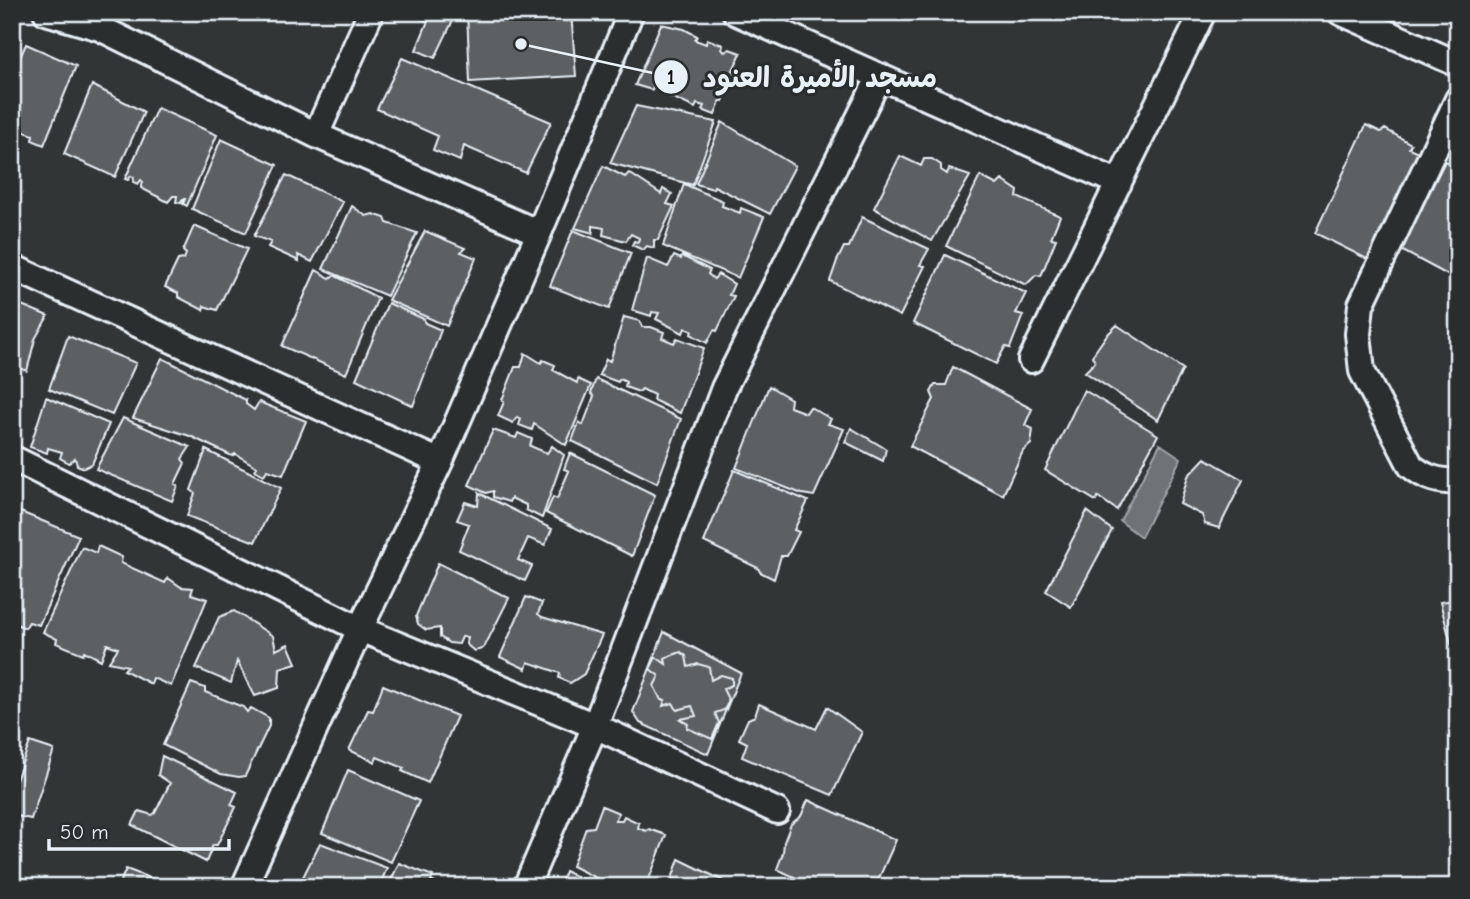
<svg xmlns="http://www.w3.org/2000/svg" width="1470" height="899" viewBox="0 0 1470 899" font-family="'Comic Neue','Playpen Sans Arabic',sans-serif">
<rect width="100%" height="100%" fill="#323536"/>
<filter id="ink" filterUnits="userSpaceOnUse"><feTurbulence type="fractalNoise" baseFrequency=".0143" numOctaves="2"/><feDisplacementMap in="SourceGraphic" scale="14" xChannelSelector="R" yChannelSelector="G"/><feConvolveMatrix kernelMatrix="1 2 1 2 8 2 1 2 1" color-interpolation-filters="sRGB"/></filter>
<g filter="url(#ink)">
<path fill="#6e7376" stroke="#9fa5aa" stroke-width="2" d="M1160,444L1181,458L1141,537L1120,521Z"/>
<path fill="#5c6063" stroke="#e8f1f8" stroke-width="2" d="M419,12H457L435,58L416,50L428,21L417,18Z
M467,12H571L576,76L470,82Z
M661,24L684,29L697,36L695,40L706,44L707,39L723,45L722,50L726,52L729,49L741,53L733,70L737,72L723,101H720L715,115L702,110L704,106L697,104L695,108L658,91L661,84L655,81L652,90L635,85Z
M26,44L76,66L44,145L32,140L33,135L12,127V75Z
M402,58L551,122L526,173L464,146L460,161L433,150L438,136L377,109Z
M92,85L144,112L115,177L64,154Z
M636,106L716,122L693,185L610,163Z
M157,108L217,135L187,206L183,204L185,199H183L181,203L176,202L177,196H173L168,202L141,188L143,182L141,180L138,184L133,182L134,177L131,176L128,180L125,179Z
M722,122L795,166L770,214L714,186L713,189L696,184Z
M1366,125L1381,132L1385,129L1411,144L1409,148L1425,155L1373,262L1315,233Z
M221,139L277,165L246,233L192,209Z
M900,156L921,166L924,159H932L941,165V170L947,174L949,169L970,176L932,241L874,208Z
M1445,161L1458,165L1457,280L1401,250Z
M603,166L625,177L629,173L661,194L663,189L672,194L667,204L674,206L658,240H654V248L647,246L643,250L632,245L634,241L638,242L639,238L631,234L626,241L603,235L604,228L593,226V233L575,228Z
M286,175L343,202L312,262L298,255L299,261L268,247L271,242L254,236Z
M980,176L997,185L1002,180L1018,191L1017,197L1060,216L1051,238L1056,239L1041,276L1036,275L1026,285L946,246Z
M684,184L723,201L722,206L740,213L741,208L764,217L738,278L663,246Z
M352,206L366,216L373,214L385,218L387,223L417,233L387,296L323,269Z
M862,217L929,249L920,265L925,266L900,316L830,281L837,261L844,247H849Z
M194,226L247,249L217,310L204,306L203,310L178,297V293L165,287L178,260L184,259L186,254L183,251Z
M573,230L631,253L609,309L550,286Z
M425,231L465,248L461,252L476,258L447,326L388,300Z
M945,255L1026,293L1016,313L1023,315L1010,348L1005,347L996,364L913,323Z
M674,256L681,259L682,256L710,270L708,274L714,279L718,274L734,284L729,295L734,296L717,331L714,330L707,343L691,334L692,331L685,328L683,333L656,319L659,313L652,312L651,316L632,310L647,258L668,267Z
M316,270L330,278L334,275L378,298L346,374L282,346Z
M12,301L48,316L35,339L27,371L12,365Z
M388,303L424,319L425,323L441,330L413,406L356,379Z
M624,317L640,321L642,327H651L664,332L662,338L674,343L677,338L704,348L680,413L653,400L654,395L642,389L639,392L625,387L626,382L620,379L618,382L599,375L606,359L610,361Z
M1117,325L1183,369L1158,420L1085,372L1095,362L1092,356L1106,336Z
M68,336L136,363L112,415L49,389Z
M525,353L541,363L543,360L555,365L553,370L577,383L578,379L591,385L566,445L534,424L532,430L519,425L521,419L517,417L513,423L498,416L504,402L502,400L515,367H521Z
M162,358L246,400V404L254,410L259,402L306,421L283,475L267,470L264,475L255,470L257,467L235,454L232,456L190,436L133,418Z
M953,367L1032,409L1025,425L1033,429L1031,444L1023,451L1003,495L910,446L934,399L931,392L935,385H946Z
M596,379L681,419L657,483L572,441L579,422L583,425L594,396L591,393Z
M769,386L791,399L790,407L806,413L810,407L831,419L828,424L844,429L814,496L802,494L736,468Z
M1084,390L1158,435L1117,510L1098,497L1096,501L1045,470Z
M46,397L109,424L92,464L84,468L77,465L75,458L69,463L60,458L62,452L48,448L47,453L30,447Z
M123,418L190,447L182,459L185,463L175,484L178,486L172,501L96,469Z
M851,428L886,449L883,461L845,442Z
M493,430L516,438L518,433L532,439L530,446L547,453L552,446L564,455L542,518L526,510V505L511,498L509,502L493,497V491L486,493L469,485Z
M206,450L281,488L255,542L187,516L195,493L191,490Z
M570,453L655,495L632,556L546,513L553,497L557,499L569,471L564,469Z
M1205,458L1243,480L1219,528L1205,524L1202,515L1180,504L1188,476Z
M734,470L808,501L794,530L799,532L787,556H781L774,579L760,572L758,568L704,542Z
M479,493L552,529L545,545L528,538L518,560L532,566L525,581L459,550L469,524L457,520L465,502L478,506Z
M18,511L79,536L39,625L29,622L25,628L12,622V525Z
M1087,511L1112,530L1071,607L1046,591Z
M98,546L122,557L121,563L165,583L168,578L181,587L193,588L191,594L207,599L171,686L153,678L151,684L124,670L128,666L109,662L118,648L107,644L101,660L84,651L83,654L56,643L57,639L43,632L82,547L96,553Z
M438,563L509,598L485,646L482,649L474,651L466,644L467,637H462L459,644L449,643L440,637V628L426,630L418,624L416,616Z
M1458,594V670L1440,602L1454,600Z
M526,597L542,603L538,614L542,617L602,635L584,674L570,683L559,678L560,673L528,662L526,669L500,657Z
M234,611L273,636L276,650L288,644L296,663L280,668L279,688L255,696L237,661L231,683L196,668L219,617Z
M664,632L741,673L708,754L640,723L633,712Z
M681,652L686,656L688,667L698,664L709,667L711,680L721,675L732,678V685L723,689L729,701L724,710L715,713L719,723L712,739L687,728L688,724L680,719L696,716L692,706L677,710L673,703L663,706L665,700H661L654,686L659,676L650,669L656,657L666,664L665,658Z
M191,683L205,688V692L243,707L247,712L251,708L269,718V726L245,776L239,777L221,774L163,745Z
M383,685L457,716L428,783L402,771L404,768L377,757L375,762L349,750L368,710L373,711Z
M1458,703V732L1449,706Z
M759,704L816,729L827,707L862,732L832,795L742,757L747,743L739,739L748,719L755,716Z
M30,742L54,750L31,819L12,815V778L16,780Z
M162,756L237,792L231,805L236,807L217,845H213L206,862L132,825L139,811L152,815L155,813L170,783L158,775Z
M348,770L419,801L391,862L322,833Z
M808,800L896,840L875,887H815L777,869L783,853L784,842L791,824L801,816Z
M602,806L619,813L615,820H622L624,816L639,823L638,828L646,831L649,829L666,835L646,887H614L572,866L586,828L594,827Z
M320,843L387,868L379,887H298Z
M679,859L736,887H669Z
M399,863L433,876L431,881L442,887H388Z
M126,869L173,887H118Z
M565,871L588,882L587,887H559Z"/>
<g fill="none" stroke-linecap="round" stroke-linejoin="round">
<g stroke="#e8f1f8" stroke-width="30">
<path id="minor" d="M46,12L100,28L316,135L539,233L440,462L360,629L244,887
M735,12L1119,183
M1340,12L1458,64
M1458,99L1361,305L1358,334L1362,371L1411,466C1427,479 1438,481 1458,482
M316,135L371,12
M539,233L631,12
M12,267L440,462
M1031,360L1203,12
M12,458L360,629L595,726L777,811
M526,887L595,726L724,388L880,76"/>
</g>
<use href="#minor" stroke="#2a2d2e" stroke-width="24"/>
</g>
</g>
<path fill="none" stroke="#e8f1f8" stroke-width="2.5" d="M521 44L671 77"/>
<g fill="#e8f1f8" stroke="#2a2d2e" stroke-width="2.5">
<circle cx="521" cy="44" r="7"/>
<circle cx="671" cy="77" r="18"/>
</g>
<g font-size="21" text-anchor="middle" font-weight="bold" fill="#111">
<text x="671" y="84">1</text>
</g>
<g font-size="28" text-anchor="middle" font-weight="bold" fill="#e8f1f8" stroke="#2a2d2e" stroke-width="6" stroke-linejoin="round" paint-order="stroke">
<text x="820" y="87">مسجد الأميرة العنود</text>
</g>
<rect width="1470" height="899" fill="none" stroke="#2a2d2e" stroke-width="42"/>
<rect x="21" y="21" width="1428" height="857" fill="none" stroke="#e8f1f8" stroke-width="2.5" filter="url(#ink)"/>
<path d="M49 839v10h180v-10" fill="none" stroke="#e8f1f8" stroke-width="3.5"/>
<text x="60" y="839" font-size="21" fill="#e8f1f8" stroke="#2a2d2e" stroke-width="5" paint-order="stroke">50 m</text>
</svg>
